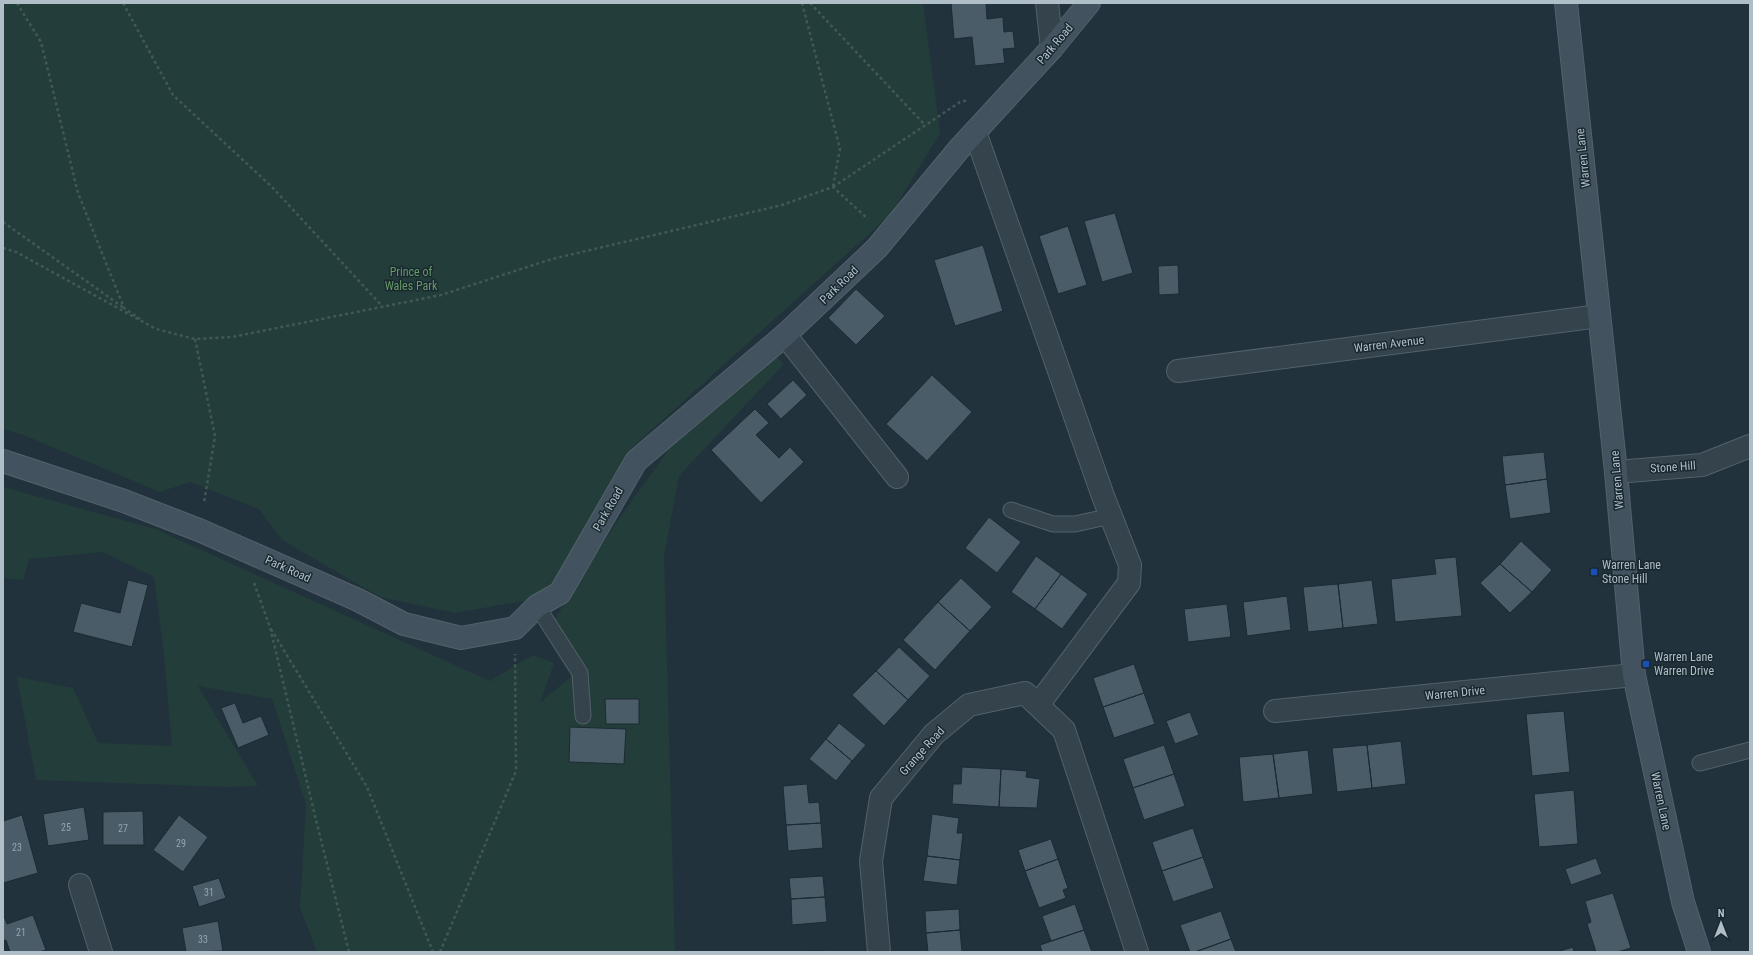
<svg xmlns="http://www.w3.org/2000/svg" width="1753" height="955" viewBox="0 0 1753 955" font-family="'Roboto Condensed',sans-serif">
<rect width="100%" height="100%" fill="#21323c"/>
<path fill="#233d3a" d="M3,3H923L940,133L891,214L626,453L546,597L455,613L380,597L282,540L259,509L190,482L160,492L26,436L3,429Z
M775,355L784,364L679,476L664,556L675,952H317L300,907L306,804L272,699L198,686L258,786L227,787L36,780L17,677L73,688L98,743L172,746L164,654L154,577L103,552L29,559L23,580L3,578V487L155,529L490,681L533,655L554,663L540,703L568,679L580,663L554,620L618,520L672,445Z"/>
<path fill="#495c67" stroke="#1c2a33" d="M951,3H986L987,19L1003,17L1004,32L1013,31L1015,48L1003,49L1005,63L975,66L972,37L954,39Z
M1115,213L1133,273L1102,282L1084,221Z
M1068,226L1087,285L1058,294L1039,236Z
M983,245L1003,311L955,326L934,260Z
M1178,265L1179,294L1159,295L1158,266Z
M856,289L885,316L856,345L828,318Z
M932,375L972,412L927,461L886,424Z
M793,380L807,395L781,419L767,404Z
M755,409L769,423L756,435L779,458L790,447L804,462L761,503L711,450Z
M1544,452L1547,479L1505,485L1502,456Z
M1547,479L1551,513L1510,519L1505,485Z
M989,517L1021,542L997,573L965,548Z
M1521,541L1552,570L1532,592L1500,564Z
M1036,556L1061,574L1035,609L1011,592Z
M1456,557L1462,616L1395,622L1391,579L1436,574L1434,559Z
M1500,564L1532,592L1510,613L1480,583Z
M1061,574L1088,594L1062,629L1035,609Z
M961,578L992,607L970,631L938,602Z
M128,580L148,585L132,647L73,632L81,603L120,613Z
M1372,580L1378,624L1343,628L1338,584Z
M1338,584L1343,628L1308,632L1303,587Z
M1287,596L1291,630L1247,636L1243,602Z
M938,602L970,631L935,670L903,640Z
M1227,604L1231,637L1188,642L1184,609Z
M899,647L930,676L908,700L876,671Z
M1134,664L1144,693L1103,707L1093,678Z
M876,671L908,700L884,726L852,695Z
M1144,693L1155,724L1114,738L1103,707Z
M605,699H639V724H606Z
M235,703L243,723L261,716L269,735L238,748L221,708Z
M1564,711L1570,772L1532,776L1526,714Z
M1190,712L1199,735L1175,744L1166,721Z
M839,723L866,745L852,761L826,739Z
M570,727L626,729L624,764L569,762Z
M826,739L852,761L836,781L809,759Z
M1401,741L1406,784L1372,788L1367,745Z
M1164,745L1174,774L1133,788L1123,759Z
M1367,745L1372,788L1337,792L1332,748Z
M1308,750L1313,794L1279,798L1273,754Z
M1273,754L1279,798L1243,802L1239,757Z
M962,767L1001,769L999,807L952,804L953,784H961Z
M1001,769L1027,771L1026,777L1040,779L1037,808L999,807Z
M1174,774L1185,806L1144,820L1133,788Z
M807,784L809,803L819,802L821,823L786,825L783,786Z
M1574,790L1578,844L1539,847L1534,794Z
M84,807L89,840L48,846L43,814Z
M143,811L144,845H103V812Z
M932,814L959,818L957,833H963L960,860L927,856Z
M22,815L38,873L3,883V821Z
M179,815L208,837L183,872L153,850Z
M821,823L823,848L788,851L786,825Z
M1193,828L1203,857L1162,871L1152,842Z
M1051,839L1058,859L1025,871L1018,850Z
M927,856L960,860L957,885L923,881Z
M1203,857L1214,888L1173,902L1162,871Z
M1596,858L1602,874L1571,885L1565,869Z
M1058,859L1068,888L1063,890L1066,898L1039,908L1025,871Z
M823,876L825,897L791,899L789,878Z
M219,878L226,898L199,907L192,886Z
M1613,893L1631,948L1617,952H1596L1587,924L1591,922L1585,901Z
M825,897L827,922L792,925L791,899Z
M1075,904L1084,930L1051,941L1042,916Z
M959,909L960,930L926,933L925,911Z
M1221,911L1231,939L1195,952H1190L1180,925Z
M3,913L7,924L33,915L46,950L39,952H10L6,940L3,941Z
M218,921L223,951L186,952L182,928Z
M960,930L962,952H928L926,933Z
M1084,930L1092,952H1042L1040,945Z
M1231,939L1236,952H1195Z
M1573,947L1574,952H1557Z
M829,950V952H795Z"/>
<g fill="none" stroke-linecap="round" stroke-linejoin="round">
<g stroke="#53616a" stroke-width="17">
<path id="lane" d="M1011,510L1053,524H1075L1111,516
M537,606L580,673L583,716
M1700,763L1750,750"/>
</g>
<g stroke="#53616a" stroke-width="24">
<path id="street" d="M1047,3L1052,48
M975,132L1103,496L1130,565L1129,583L1038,705
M785,335L897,477
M1178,371L1599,316
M1616,472L1702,465L1750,446
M1275,711L1634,675
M80,885L101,952
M879,952L871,861L881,798L934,734L969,705L1025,693L1064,730L1137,952"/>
</g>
<g stroke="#53616a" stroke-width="24">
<path id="secondary" d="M1566,3L1616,472L1634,675L1683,902L1699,952
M3,461L124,501L199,530L358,600L404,624L461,638L515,628L537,606L560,593L636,461L785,335L877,248L959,149L1052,48L1089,3"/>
</g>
<path stroke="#405956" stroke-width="2.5" stroke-dasharray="3 3" stroke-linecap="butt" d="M17,3L41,42L78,193L124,308L140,319
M123,3L173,95L272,187L383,307
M802,3L840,149L833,186
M810,3L925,125
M833,187L960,102L968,100
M3,222L124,308
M3,248L16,252L156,329L195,339L232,337L441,295L552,259L782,205L833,187L868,219
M195,339L215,436L204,503
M254,583L270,627L316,820L349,952
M271,629L367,787L433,952
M440,952L516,771L515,654"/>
<use href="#lane" stroke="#34434c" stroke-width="15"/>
<use href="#street" stroke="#34434c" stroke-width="22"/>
<use href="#secondary" stroke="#42535f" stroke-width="22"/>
</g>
<g fill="#1a4fb4" stroke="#1a2830" stroke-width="1.5">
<rect x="1590" y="568" width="8" height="8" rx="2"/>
<rect x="1642" y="660" width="8" height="8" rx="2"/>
</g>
<g text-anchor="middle" stroke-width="3" stroke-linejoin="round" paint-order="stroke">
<g font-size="10" fill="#96a6b0">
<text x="66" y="831">25</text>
<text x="123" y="832">27</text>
<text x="181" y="847">29</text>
<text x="17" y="851">23</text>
<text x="209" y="896">31</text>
<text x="21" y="936">21</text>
<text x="203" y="943">33</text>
</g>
<g font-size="12" fill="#b0bec8" stroke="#1a2830">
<text transform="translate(1055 44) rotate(-50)" y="4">Park Road</text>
<text transform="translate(1583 158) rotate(-96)" y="4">Warren Lane</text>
<text transform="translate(839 285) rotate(-44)" y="4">Park Road</text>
<text transform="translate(1389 344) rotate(-7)" y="4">Warren Avenue</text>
<text transform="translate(1673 467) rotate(-4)" y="4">Stone Hill</text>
<text transform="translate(1617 480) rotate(-95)" y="4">Warren Lane</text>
<text transform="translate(608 509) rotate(-60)" y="4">Park Road</text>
<text transform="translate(288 569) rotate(24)" y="4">Park Road</text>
<text transform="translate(1455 693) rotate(-6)" y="4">Warren Drive</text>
<text transform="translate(922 751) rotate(-48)" y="4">Grange Road</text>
<text transform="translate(1661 801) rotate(78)" y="4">Warren Lane</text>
</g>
<g font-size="12" fill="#659a66" stroke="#1a2830">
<text x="411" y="276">Prince of<tspan x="411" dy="14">Wales Park</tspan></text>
</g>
<g font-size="12" fill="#b0bec8" stroke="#1a2830" text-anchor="start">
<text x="1602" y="569">Warren Lane<tspan x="1602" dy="14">Stone Hill</tspan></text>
<text x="1654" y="661">Warren Lane<tspan x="1654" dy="14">Warren Drive</tspan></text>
</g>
</g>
<rect width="1753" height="955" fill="none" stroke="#b0bec8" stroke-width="8"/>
<g transform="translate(1721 923)" stroke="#1a2830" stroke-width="3" paint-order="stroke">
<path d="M0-3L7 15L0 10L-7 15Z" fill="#b0bec8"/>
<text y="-6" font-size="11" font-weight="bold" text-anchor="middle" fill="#b0bec8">N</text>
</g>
</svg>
